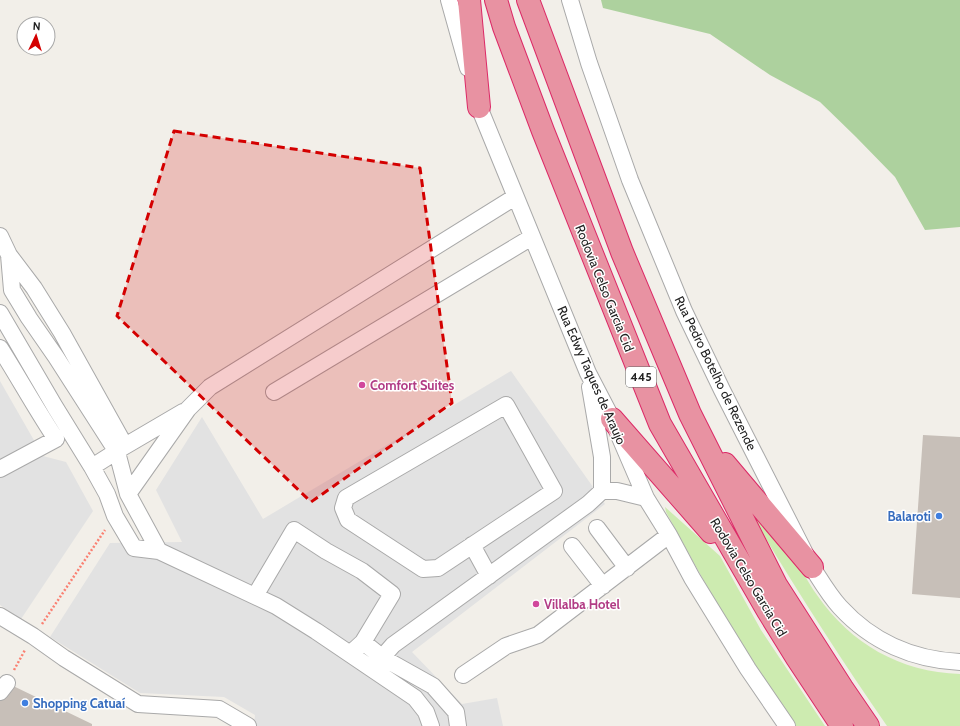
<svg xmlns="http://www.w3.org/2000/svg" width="960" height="726" viewBox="0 0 960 726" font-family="Cabin,sans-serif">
<rect width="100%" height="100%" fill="#f2efe9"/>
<path fill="#cdebb0" d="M665,507L720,556L761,630L825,726H796C747,658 706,586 666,512Z
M747,507C762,523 777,538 791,554C801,566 807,582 817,595C851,644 900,672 960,674V726H887C838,655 791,582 747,507Z"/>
<path fill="#add19e" d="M601,0H960V227L925,230L895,177L856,137L820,102L770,75L710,34L603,8Z"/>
<path fill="#e2e2e2" d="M511,371L605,504L412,652L462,704L497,698L503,726H254L255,715L224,697L140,693L50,637L110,543L182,542L156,490L202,417L263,519Z
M0,381L43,456L66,462L93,511L21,619L0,605Z"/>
<path fill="#c7bfb8" d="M923,435L960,437V598L912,594Z
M0,677L7,683L92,724V726H0Z"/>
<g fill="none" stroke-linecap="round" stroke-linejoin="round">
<g stroke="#a9a9a9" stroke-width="18">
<path id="minor" d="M449,0L468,68
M570,0L589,63L630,180L684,311L722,390L812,567C821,581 829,595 840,607C872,642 914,660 960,662
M476,96L479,107L588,373L612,419L646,498L669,535L692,578L748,669L787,726
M0,236L9,255L34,288L62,333L125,446L183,412
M9,255L12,290L29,318L56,357L117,452L128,494L159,551
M0,313L55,407L92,467L107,494L115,516L134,548L159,551L276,606L316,631L415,698L426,712L431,726
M0,348C19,378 36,409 56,439L0,469
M590,387L602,457V491
M274,392L532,237
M506,405L554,491L438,568L423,569L348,520L343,508L346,498Z
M92,467L125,446
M128,494L188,409L210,387L515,197
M597,528L627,568
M472,545L489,576
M572,546L603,586
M255,596L294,530L326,551L362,571L392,594L363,642L350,654
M0,616L33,636L64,658L138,704L219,709L248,726
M363,642L383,658L433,686L456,712L458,726
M372,669L393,645L588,504L602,491H617L646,498
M463,675L506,646L538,635L669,535
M0,692L7,683"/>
</g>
<g stroke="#dc2a67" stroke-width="24">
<path id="highway" d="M469,0L479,107
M496,0L504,27L543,131L660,424L768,611L797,658L842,726
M528,0L622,252L690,414L776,585L842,688L868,726
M612,419L711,532
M725,464L812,567"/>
</g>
<path stroke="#fa8072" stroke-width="2.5" stroke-dasharray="2 2" stroke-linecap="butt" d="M42,624L105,530
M14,670L25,650"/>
<use href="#minor" stroke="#fff" stroke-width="16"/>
<use href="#highway" stroke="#e892a2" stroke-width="22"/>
</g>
<path fill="#d40000" fill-opacity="0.2" stroke="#d40000" stroke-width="3" stroke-dasharray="8 5" stroke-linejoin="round" d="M174,131L420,168L452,403L311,502L117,316Z"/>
<g fill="#d1479c" stroke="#fff" stroke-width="1.5">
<circle cx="362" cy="385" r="4"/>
<circle cx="536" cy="604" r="4"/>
</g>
<g fill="#3f7fe0" stroke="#fff" stroke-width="1.5">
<circle cx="939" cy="516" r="4"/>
<circle cx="25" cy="703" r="4"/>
</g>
<g text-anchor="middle" stroke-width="3" stroke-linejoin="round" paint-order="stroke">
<rect fill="#fff" stroke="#646464" stroke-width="1" x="626" y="367" width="30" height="20" rx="3"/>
<g font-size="12" font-weight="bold" fill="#222">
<text x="641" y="381">445</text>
</g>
<g font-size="13" fill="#222" stroke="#fff">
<text transform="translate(605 288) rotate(68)" y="5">Rodovia Celso Garcia Cid</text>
<text transform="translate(716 373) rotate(64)" y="5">Rua Pedro Botelho de Rezende</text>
<text transform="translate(592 375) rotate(66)" y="5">Rua Edwy Taques de Araujo</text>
<text transform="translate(749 577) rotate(59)" y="5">Rodovia Celso Garcia Cid</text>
</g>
<g font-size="13" font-weight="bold" fill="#b23c85" stroke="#fff" text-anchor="start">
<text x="370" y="390">Comfort Suites</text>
<text x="544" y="609">Villalba Hotel</text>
</g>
<g font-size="13" font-weight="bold" fill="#366cbe" stroke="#fff" text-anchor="end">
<text x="931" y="521">Balaroti</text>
<text x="33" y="708" text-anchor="start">Shopping Catuaí</text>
</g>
</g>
<g transform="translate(36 36) rotate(4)"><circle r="19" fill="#ffffff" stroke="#a7a7a7"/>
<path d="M0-3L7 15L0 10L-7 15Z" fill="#d40000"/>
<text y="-6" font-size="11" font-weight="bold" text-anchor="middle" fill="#222222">N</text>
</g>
</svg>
